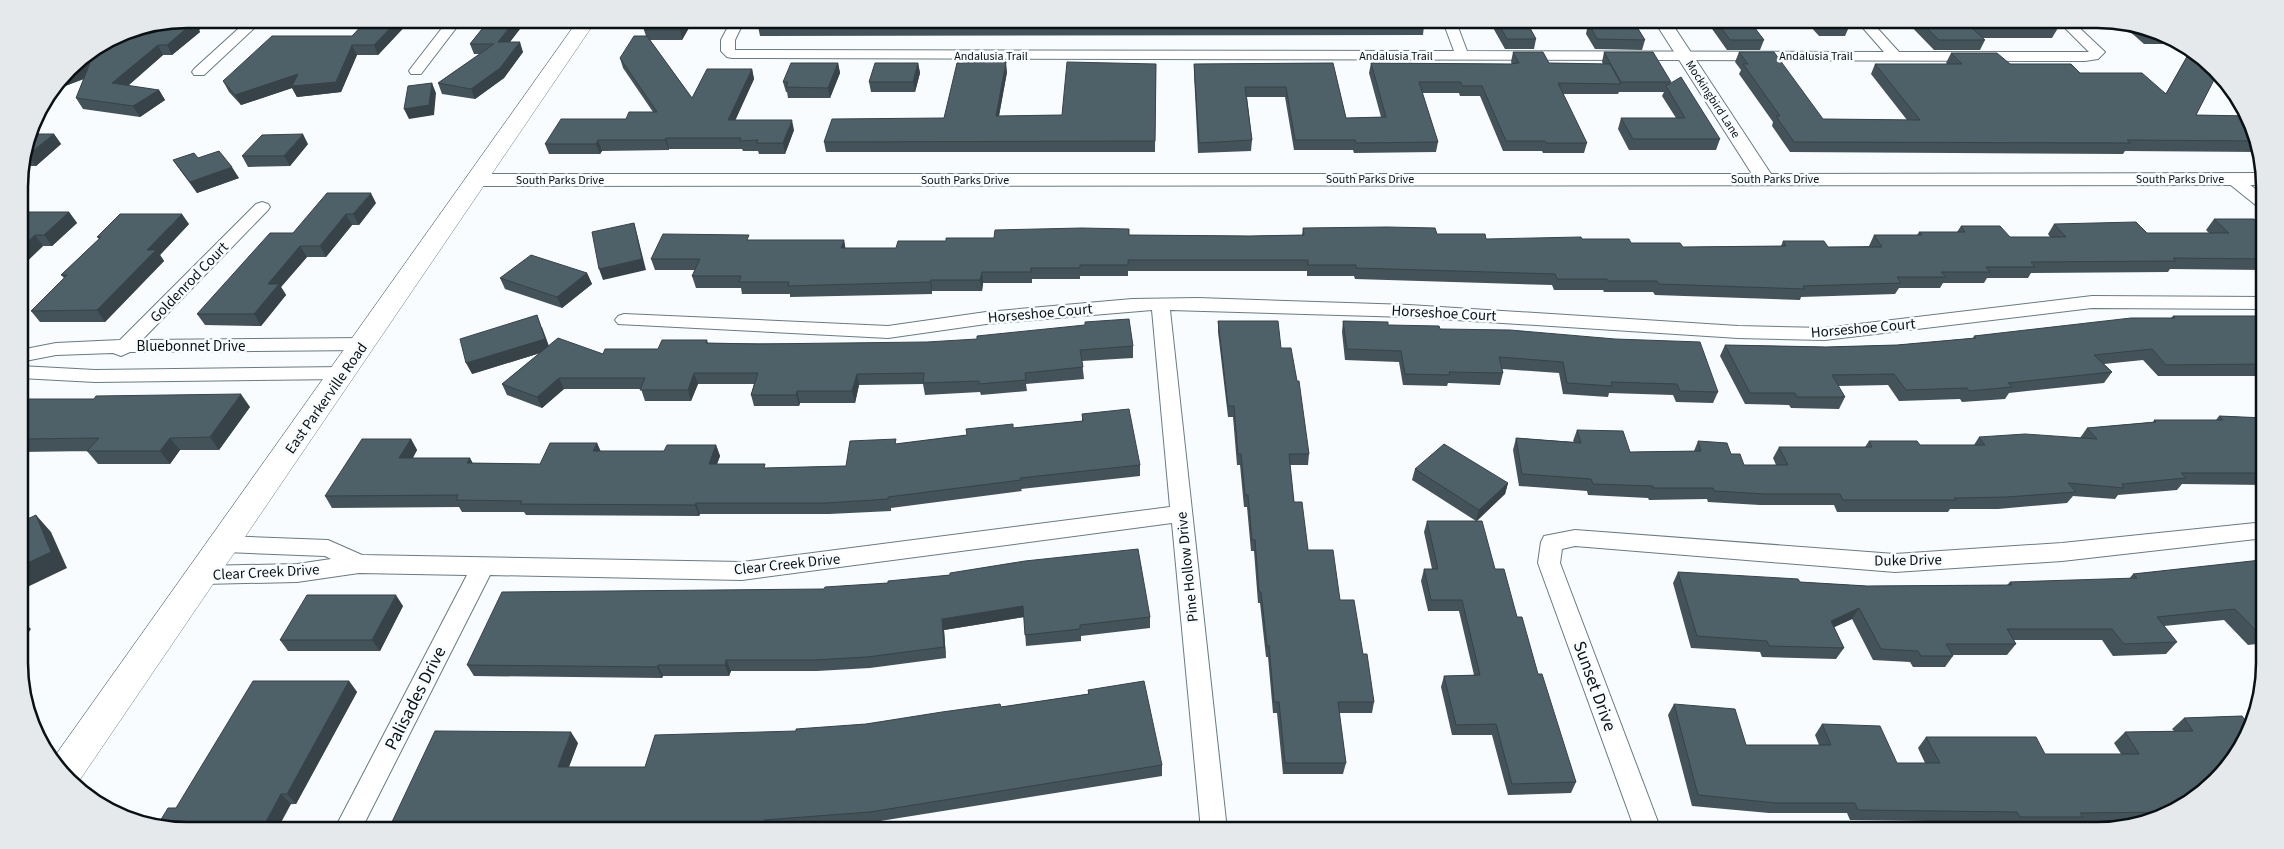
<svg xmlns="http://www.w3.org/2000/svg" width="2284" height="849" viewBox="0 0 2284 849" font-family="'Source Sans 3',sans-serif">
<rect width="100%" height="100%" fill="#f8fcfe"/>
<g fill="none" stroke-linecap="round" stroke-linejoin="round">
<g stroke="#687b83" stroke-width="2">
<path id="minor" d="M249,19H264L204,75H194L192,72L194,69Z
M449,19H463L421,74H411L409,71L411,68Z
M732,19H745L735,40V50L1454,51L1442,19H1455L1467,51L1884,52L1855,19H1869L1899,52H2089L2056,19H2070L2105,52L2098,59L2085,61L732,58L727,57L721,51V40Z
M2233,174L2239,176L2264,196V209L2258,207L2227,182L2225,179L2227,176Z
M262,202L268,204L270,207L268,210L142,340L363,338L370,340L372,344L370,348L363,350L130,352L121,356L113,353L56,355L20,362V350L56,343L120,340L256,204Z
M2092,296L2264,297V309L2092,308L1825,340L1738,338L1409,317L1170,310L1227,830H1201L1172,523L742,580L490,575L361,830H334L467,575L359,573L297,582L203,584L195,581L192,575L195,569L203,566L297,564L331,559L325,556L225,552L217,550L214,544L217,538L225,536L328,540L362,555L742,562L1170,507L1152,310L986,324L888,338L618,324L615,320L618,316L624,314L888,326L986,312L1132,299L1198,298L1409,305L1738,326L1825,328Z
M20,366L95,370L344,367L351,369L354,373L351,377L344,379L95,382L20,378Z
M2265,522V538L2062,561L1895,572L1575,546L1562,549L1560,563L1661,830H1635L1538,563L1541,542L1544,536L1575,530L1895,554L2062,543Z"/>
</g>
<g stroke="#687b83" stroke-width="2">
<path id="tertiary" d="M1653,19H1669L1771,174L2264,173V185L475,186L468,184L466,180L468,176L475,174H1752Z"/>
</g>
<g stroke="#687b83" stroke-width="1">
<path id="secondary" d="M579,19H597L77,784L60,773L53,759Z"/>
</g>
<use href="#minor" fill="#fff" fill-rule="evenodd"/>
<use href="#tertiary" fill="#fff" fill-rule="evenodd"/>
<use href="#secondary" fill="#fff" fill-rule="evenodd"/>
</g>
<path fill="#435359" d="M186,19H204L201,21L204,25L199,30L200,32L172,55H163L128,86L159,90L165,100L140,117L83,109L76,98L84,79L52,91Z
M368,19H409L410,21L378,55H357L341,92L297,97L292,88L241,105L229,92L223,81L352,36Z
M490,19H521L523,25L510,42L523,52L504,78L475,99L442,94L438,83L480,54H474L470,44Z
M651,19H694L682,40H650L692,98L752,69L754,79L735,120L794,130L785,154H759L758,151H743L742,149H669V150L602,151L600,154H549L545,144L626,119L653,112L623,68L620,58L646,36L644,30Z
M762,19H1423V22L1424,26L1423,35L760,36L758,26Z
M1488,19H1537L1535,28H1530L1536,39L1534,49H1505Z
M1582,19H1632L1645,40L1642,50L1595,49L1586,34L1587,29Z
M1705,19H1748L1764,40L1760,50H1727Z
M1786,19H1842L1849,27L1845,36H1819L1810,26H1792Z
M1904,19H2048L2058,28L2052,38H1982L1985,40L1980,50H1934Z
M2119,22L2151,28L2175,44H2144Z
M1513,52L1549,63L1603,64L1602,62L1604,52L1671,82L1670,83L1720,139L1716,150H1629L1618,129L1621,118H1676L1662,96L1664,92H1619L1618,94H1563L1587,143L1584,153H1543L1542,151H1503L1480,96H1460L1459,93H1422L1438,142L1436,152L1354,153L1353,150H1294L1285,97H1247L1252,140L1251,151L1198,153L1194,74V64L1333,63L1346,118L1381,117L1369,73L1371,63L1512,64L1511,62Z
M1739,52L1823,119L1907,120L1871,74L1875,64H1947L1946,63L1951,53L2010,64L2080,73L2166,93L2189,53L2218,72L2196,115L2249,116L2260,152L2125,151L2123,154L1790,152L1772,126L1773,122L1739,74L1741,70L1735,62Z
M838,63L840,73L830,98H788L787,92H786L783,82Z
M918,63L920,73L915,92H871L869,82Z
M1156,64L1155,152H826L824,142L944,118L1007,72L999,116L1062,115Z
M30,134H54L61,144L36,166H22Z
M308,144L290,166L248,167L242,156Z
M198,158L239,178L197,193L180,170L173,160Z
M376,203L359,225H352L326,257H307L281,287L286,295L261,326L205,325L197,314L293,233Z
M19,212H69L77,223L52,246H43L20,268Z
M2214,219L2264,228V270L2170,269L2168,272L2031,273L2028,278H1987L1984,283H1943L1940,288H1899L1895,294L1801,297L1800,300L1655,295L1653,292H1604L1603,290H1554L1552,285L1355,279L1354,276H1307V271H1128V276H1080V279H1032V283H983L982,291H932V294L790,297V294H742L741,288H696L692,276L695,270H655L651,259L751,240H844L845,248H896L946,241L994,238L1129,235L1250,236L1302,235L1303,228L1437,234L1486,239H1582L1631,243L1683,247L1781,246L1783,241L1828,247L1869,246L1874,235H1917L1919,232H1957L1961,226L2010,237H2050L2048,234L2054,224L2147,233H2209L2206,230Z
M189,224L160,255L164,261L105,322H40L31,311L64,278L61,275L99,239L97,237Z
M587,273L592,284L562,308L505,289L500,278Z
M2173,316H2264V369H2261L2255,376H2158L2143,360L2104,364L2112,372L2104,383L2009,393L2005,399L1962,402L1960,399L1899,401L1888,385L1838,386L1845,397L1839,409L1791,408L1789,405L1745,404L1720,356L1725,345L1826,347L1897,345L1973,338L1974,336L2171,318Z
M1218,321L1281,348L1309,454L1308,465H1290L1294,502L1308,550L1340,600L1363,654L1374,702L1372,713H1339L1346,763L1343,774H1283L1277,713H1273L1268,657H1266L1260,603H1258L1254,551H1251L1247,507H1244L1240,465H1237L1233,417H1228L1218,332Z
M1343,321L1388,325L1440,329L1718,392L1713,403L1676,402L1673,395L1609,393L1608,397L1563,394L1559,373L1502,369L1503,373L1500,385L1448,383L1447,386L1403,385L1399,362L1345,360L1342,332Z
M542,327L549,346L603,354L658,349L707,340L708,343L1133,346V358L1082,361L1084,379L1026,384L1027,391L981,395L980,392L925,395L923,384L859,385L855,403H800L799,406H754L751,395L754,384H698L691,401H645L641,389H564L542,408L507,395L502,384L540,353L472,374Z
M20,399L250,407L219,450H180L170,464H98L87,451H88L21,452Z
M1082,414L1140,465V476L1021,489L1022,491L891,508V511L829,514H700L699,516L526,515L524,512H462L459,507L332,508L325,496L411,439L417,450L413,458H470L472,463L540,464L597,443L600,451H664L716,445L720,456L717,464L766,468L846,466L896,444L967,435L1013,428L1082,421Z
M2219,416L2265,418V485L2182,484L2177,490L2118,495L2115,499L2073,496L2067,503L1998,509H1950L1948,512H1837L1834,505H1760L1708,502L1707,499L1649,500L1648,498L1588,495L1587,491L1519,486L1513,450L1516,438L1574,442L1573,441L1577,430L1630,452L1694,451L1698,441L1731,454L1744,465H1776L1773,458L1779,447H1865L1869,441L1920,445H1974L1979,437L2080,438L2087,428L2153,422L2154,420H2216Z
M1415,469L1508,483L1505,494L1477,521L1495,569L1517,617L1576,782L1571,793L1508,795L1492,735H1452L1441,687L1444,676L1474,675L1459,611H1428L1421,581L1424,569H1432L1424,532L1427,521H1476L1412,480Z
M2265,556V643L2248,645L2224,620L2164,626L2177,642L2166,654L2113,656L2102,640H2014L2016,644L2007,655H1953V656L1945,667H1913L1910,662L1873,660L1852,619L1834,627L1844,648L1836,659L1762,657L1760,652L1691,648L1673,583L1678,572L1800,582L1867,586L2007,585L2010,582L2129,579L2133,574L2254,561L2258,557Z
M950,575L1150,617V628L1081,636V641L1026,646L1024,617L944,630L946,658L870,668L817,671H731L729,676H663L662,678L474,676L467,665L824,589L888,583Z
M403,606L380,651H288L280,640Z
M349,681L357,692L296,804L176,808Z
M1088,690L1162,765V776L874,822L769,830H396L391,824L578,743L569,767H645L796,731L866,724L1001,707L1088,694Z
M1674,704L1746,745H1819L1815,735L1822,724L1897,763H1925L1918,748L1926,737L2045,754H2121L2114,743L2125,732L2174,731L2172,729L2184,718L2242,716L2199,796L2152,821L2145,823H2077L2072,828H2009L2006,822L1850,820L1847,813H1769L1692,806L1668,715Z"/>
<path fill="#374349" d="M193,19H204L201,21L204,25L199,30L200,32L172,55L167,45Z
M399,19H409L410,21L378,55L374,45Z
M516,19H521L523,25L502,52L498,42Z
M686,19H694L682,40L680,30Z
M520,42L523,52L504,78L475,99L471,89Z
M158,45L163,55L118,94L112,83Z
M352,45L357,55L341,92L297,97L292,88L241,105L235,95L298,74Z
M1006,62L1007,72L997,126L996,116Z
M90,63L96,74L52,91L66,73Z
M838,63L840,73L830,98L828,88Z
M918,63L920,73L915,92L913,82Z
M752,69L754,79L731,130L728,120Z
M432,83L436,93L434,115L409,119L404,109Z
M159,90L165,100L140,117L133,106Z
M792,120L794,130L785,154L783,143Z
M54,134L61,144L36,166L28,155Z
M303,134L308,144L290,166L284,156Z
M666,138L669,149V150L665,140Z
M598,140L602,151L600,154L596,144Z
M232,167L239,178L197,193L190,182Z
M371,193L376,203L359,225L353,214Z
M69,212L77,223L52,246L44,235Z
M182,214L189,224L160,255L164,261L105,322L97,310L147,250Z
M346,214L352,225L326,257L320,246Z
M634,223L637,234L646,270L603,280L599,269Z
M35,235L43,246L20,268V249Z
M844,240L846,251L841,248Z
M300,246L307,257L281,287L286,295L261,326L254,314L268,284Z
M982,272L983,283L982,291L980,280Z
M587,273L592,284L562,308L557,297Z
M931,280L932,291V294L930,282Z
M537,315L550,350L472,374L466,363Z
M694,373L698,384L691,401L688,390Z
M857,374L859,385L855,403L852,391Z
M559,378L564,389L542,408L537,397Z
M797,391L800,403L799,406L796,395Z
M241,394L250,407L219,450L210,437Z
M170,438L180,450L170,464L160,451Z
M411,439L417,450L406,469L399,458Z
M597,443L602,454L593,451Z
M716,445L720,456L713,475L709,464Z
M470,458L476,469L467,463Z
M1508,483L1505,494L1476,521L1479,510Z
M696,503L700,514L699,516L695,505Z
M36,515L51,532L67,568L21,590V566Z
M396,595L403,606L380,651L372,640Z
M1023,606L1024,617L944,630L946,658L944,647L942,619Z
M1859,608L1852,619L1824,632L1831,621Z
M22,620L31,629L22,641Z
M726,660L731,671L729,676L725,665Z
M658,665L663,676L662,678L657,667Z
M349,681L357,692L296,804L287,794Z
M571,732L578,743L565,777L558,767Z
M281,794L291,804L277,830H261Z
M764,820L769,830H767L764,822Z"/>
<path fill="#4e6068" stroke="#374349" d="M186,19H194L190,22H194L167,45H158L112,83L159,90L133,106L76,98L90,63L66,73L76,61L122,31Z
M368,19H399L374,45H352L336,82L292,86L298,74L235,95L223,81L272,36H352Z
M490,19H516L498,42H520L500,68L471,89L438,83L494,44H470Z
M651,19H686L680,30H644Z
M762,19H1422L1424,26H758Z
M1496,19H1525L1536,39H1507Z
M1590,19H1632L1645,40L1597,39L1589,24H1592Z
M1715,19H1748L1764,40H1730Z
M1816,19H1842L1849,27H1823Z
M1918,19H2048L2058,28H1972L1985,40H1939Z
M2141,26L2151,28L2161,34H2150Z
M634,36H647L692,98L707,69H752L728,120H792L783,143H756L758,140L740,141L741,138H666L665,140H598L596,144H545L561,119H626L629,112H657L620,58Z
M1513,52H1543L1549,63L1610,64L1621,84L1558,83L1587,143H1546L1545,141H1506L1482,86H1462L1461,82H1419L1438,142L1356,143L1355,140H1295L1286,87H1245L1252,140L1199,143L1194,64L1333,63L1346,118L1386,117L1371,63L1510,64L1519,63Z
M1604,52H1653L1671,82H1621Z
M1739,52H1774L1823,119L1920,120L1875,64H1962L1951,53H1997L2010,64H2071L2080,73H2142L2166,94L2189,53L2218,72L2196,115L2249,116L2257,141L2127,140L2130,143L1794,142L1776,116H1780L1743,64H1748Z
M1006,62L996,116L1062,115L1067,62L1156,64L1155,141L824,142L832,119L944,118L957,63Z
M791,63H838L828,88L786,87L788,82H783Z
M875,63H918L913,82H869Z
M1681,77L1720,139H1633L1621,118H1685L1666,86Z
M432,83L429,105L404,109L408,86Z
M30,134H54L28,155H24Z
M303,134L284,156H242L262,135Z
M219,151L232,167L190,182L173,160L194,153L198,158Z
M327,193H371L353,214H346L320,246H300L268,284H279L254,314H197L270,233H293Z
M19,212H69L44,235H35L20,249Z
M120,214H182L147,250H156L97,310L31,311L67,275H61L101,237H97Z
M2214,219H2254L2264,228V259L2173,258L2176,261L2031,262L2035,267H1986L1990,272H1941L1946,277H1897L1901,283L1803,286L1805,289L1659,284L1657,281H1608L1607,279H1557L1555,274L1356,268V265H1308V260H1128V265H1080V268H1031V272H982L980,280H931L930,282L788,286L789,282H739L741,276H692L700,259H651L663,234L749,235L747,240H844L841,248H896L898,241H946V238H994L995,230L1082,228L1129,229V235L1250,236L1304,235L1303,228L1387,227L1435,228L1437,234H1485L1486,239L1581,237L1582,239H1629L1631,243H1680L1683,247L1786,246L1783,241H1824L1828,247H1882L1874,235H1922L1919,232H1965L1961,226H2000L2010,237H2066L2054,224L2136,222L2147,233H2229Z
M634,223L642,259L599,269L592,232Z
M531,255L587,273L557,297L500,278Z
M537,315L545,339L466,363L460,339Z
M2173,316H2264V357H2258L2264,364L2166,365L2152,349L2094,355L2112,372L2008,383L2012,387L1969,391L1967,388L1906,390L1894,374L1832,375L1845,397H1797L1795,393H1750L1725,345L1826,347L1897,345L1976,338L1974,336L2131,318H2175Z
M1129,319L1133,346L1080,350L1083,367L1025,373L1026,380L979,384V381L923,383L924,373L857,374L852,391H797L796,395H751L758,373H694L688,390H640L645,378H559L537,397L502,384L558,338L603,354L605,349H658L662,340H707L706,343L758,344L927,342L977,339V336L1085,325V322Z
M1218,321H1278L1281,348H1291L1297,381H1299L1309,454H1289L1294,502H1302L1308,550H1333L1340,600H1354L1363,654H1367L1374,702H1338L1346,763H1285L1279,702H1274L1269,646H1267L1261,592H1259L1255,540H1252L1248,495H1245L1241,454H1238L1234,406H1228Z
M1343,321L1388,322V325L1439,326L1440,329L1510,330L1615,339L1700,342L1718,392L1680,391L1677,384L1611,382L1612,386L1567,383L1563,362L1499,357L1503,373L1449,372L1450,375L1405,374L1401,351L1347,349Z
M241,394L210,437L170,438L160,451H87L99,438L21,439L20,399H94L96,396Z
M1129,409L1140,465L1020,478L1021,480L888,497V499L826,503H696L695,505L520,504L522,501L456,500L458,495L325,496L362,439H411L399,458H470L467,463L540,464L550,443H597L593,451H664L667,445H716L709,464H765L764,468L846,466L850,441L896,439L895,444L967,435L966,429L1013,424V428L1083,421L1082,414Z
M2219,416L2265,418V473H2181L2186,478L2122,484L2124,488L2068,483L2076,492L2006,497L1954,498L1956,500H1843L1840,494H1766L1714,491L1713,488H1653V486L1593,484L1591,479L1522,474L1516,438L1581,443L1577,430L1623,431L1630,452L1701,451L1698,441L1727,443L1731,454H1740L1744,465H1788L1779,447H1872L1869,441H1917L1920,445H1985L1979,437L2025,434L2097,439L2087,428L2156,422L2154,420H2223Z
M1444,444L1508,483L1479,510L1415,469Z
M36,515L51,552L21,566V522Z
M1427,521H1482L1495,569H1504L1517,617H1522L1538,674H1542L1576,782L1512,784L1496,724L1456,725L1444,676L1480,675L1462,600H1431L1424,569H1438Z
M1138,549L1150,617L1080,625V629L1025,635L1023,606L942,619L944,647L867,657L814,660H726L725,665H658L657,667L467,665L502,592L824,589L825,587L888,583V581L950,575V573L1025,561Z
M2265,556V633L2259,634L2235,609L2157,617L2177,642L2124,644L2112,629H2007L2016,644H1946L1953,656H1921L1918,651L1881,649L1859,608L1831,621L1844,648L1769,646L1767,641L1697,636L1678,572L1798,579L1800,582L1867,586L2012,585L2010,582L2137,578L2133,574L2261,560L2258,557Z
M307,595H396L372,640H280Z
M253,681H349L287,794H281L261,830H186L157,826L168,808H176Z
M1144,681L1162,765L870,812L764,820V822L536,825L391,824L435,731L571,732L558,767H645L655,735L796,731V729L866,724L942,712L1000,704L1001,707L1089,694L1088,690Z
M1674,704L1735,709L1746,745H1831L1822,724L1880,726L1897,763H1940L1926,737H2036L2045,754H2139L2125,732L2193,731L2184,718L2242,716L2246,721H2254L2237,756L2199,796L2169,812L2080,813L2083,817H2020L2017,812L1858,810L1855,803H1776L1698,795Z"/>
<g text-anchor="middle" stroke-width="5" stroke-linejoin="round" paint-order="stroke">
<g font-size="12" fill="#0a1114" stroke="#f8fcfe">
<text x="991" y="60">Andalusia Trail</text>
<text x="1396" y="60">Andalusia Trail</text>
<text x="1816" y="60">Andalusia Trail</text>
<text transform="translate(1713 99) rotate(57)" y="4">Mockingbird Lane</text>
<text x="1370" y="183">South Parks Drive</text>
<text x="1775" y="183">South Parks Drive</text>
<text x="2180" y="183">South Parks Drive</text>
<text x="560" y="184">South Parks Drive</text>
<text x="965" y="184">South Parks Drive</text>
</g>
<g font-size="15" fill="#0a1114" stroke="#f8fcfe">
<text transform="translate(189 282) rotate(-46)" y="5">Goldenrod Court</text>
<text transform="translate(1040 313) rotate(-5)" y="5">Horseshoe Court</text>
<text transform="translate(1444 313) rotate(3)" y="5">Horseshoe Court</text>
<text transform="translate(1863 328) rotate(-5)" y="5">Horseshoe Court</text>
<text x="191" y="351">Bluebonnet Drive</text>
<text transform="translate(326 398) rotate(-55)" y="5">East Parkerville Road</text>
<text transform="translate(1908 560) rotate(-1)" y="5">Duke Drive</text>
<text transform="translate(787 564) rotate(-6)" y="5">Clear Creek Drive</text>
<text transform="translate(1187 567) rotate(-96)" y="5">Pine Hollow Drive</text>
<text transform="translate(266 572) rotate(-3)" y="5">Clear Creek Drive</text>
</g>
<g font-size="18" fill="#0a1114" stroke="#f8fcfe">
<text transform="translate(1595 686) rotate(70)" y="6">Sunset Drive</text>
<text transform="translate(415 698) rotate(-63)" y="6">Palisades Drive</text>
</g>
</g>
<path d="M0 0H2284V849H0ZM187 28H2097A159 159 0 0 1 2256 187V663A159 159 0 0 1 2097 822H187A159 159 0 0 1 28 663V187A159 159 0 0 1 187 28Z" fill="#e5e9eb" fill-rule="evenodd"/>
<path fill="none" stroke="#0a1114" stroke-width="2.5" d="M187 28H2097A159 159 0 0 1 2256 187V663A159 159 0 0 1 2097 822H187A159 159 0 0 1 28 663V187A159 159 0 0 1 187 28Z"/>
</svg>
